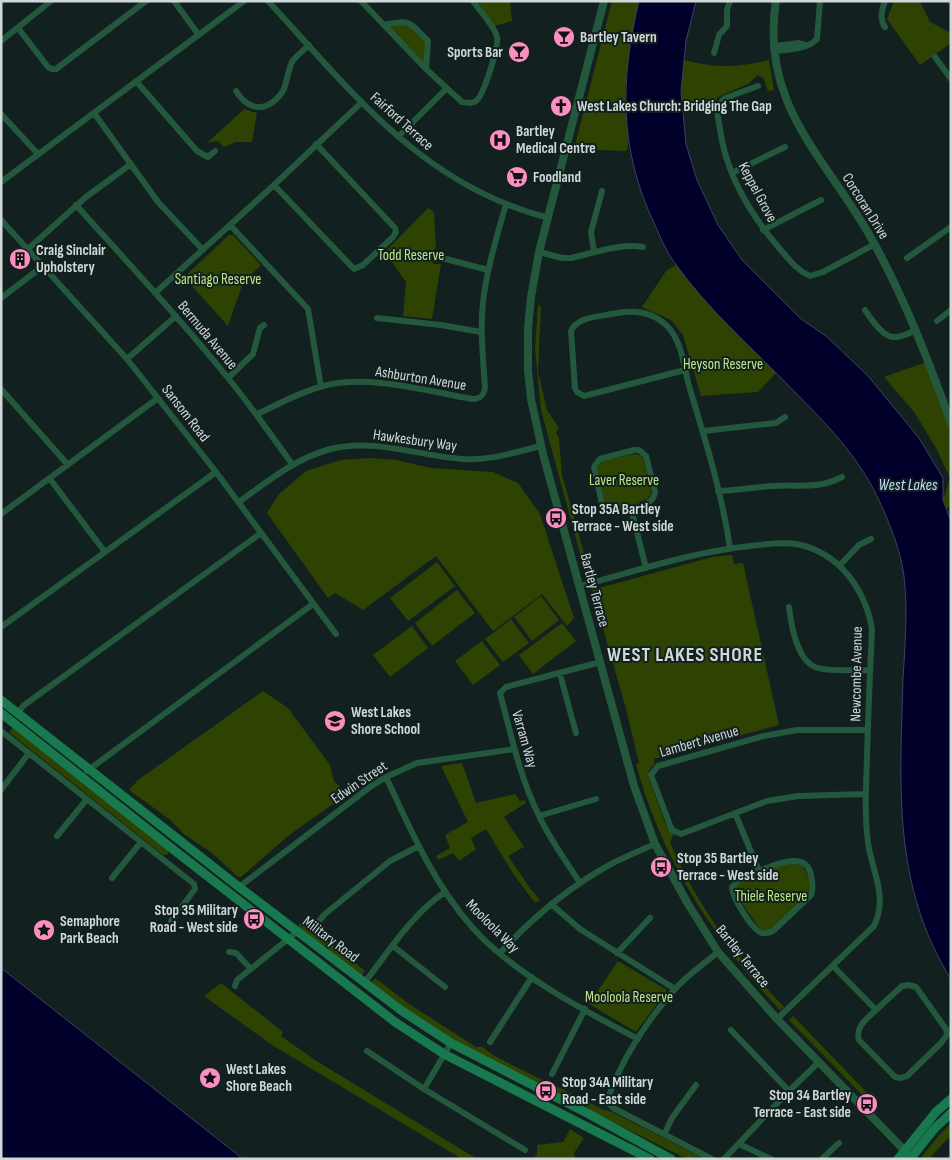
<svg xmlns="http://www.w3.org/2000/svg" width="952" height="1160" viewBox="0 0 952 1160" font-family="'Sofia Sans Condensed',sans-serif">
<rect width="100%" height="100%" fill="#12201f"/>
<path fill="#2e4302" d="M477,1H510L512,21L495,26Z
M612,1H639C631,35 626,66 625,101C625,117 630,134 627,151L574,149Z
M894,1H917L921,4L930,22L951,33V43L920,65L887,19Z
M404,21L428,41L426,69L384,25Z
M684,60C716,68 737,68 769,60L774,90L768,91L764,79L758,75L748,84L718,97L711,108L682,103L681,90Z
M244,109L257,113L252,142H236L224,147L218,141L207,143Z
M428,208L434,212L436,248L431,253L430,259L434,264H441L432,319L403,316L406,282L385,252Z
M229,235H233L261,265L243,283L228,326L184,277Z
M676,265L708,304L776,373L758,392L701,396L683,335L671,320L642,307L666,271Z
M538,305L541,307L538,372L547,410L559,428L556,433L559,438L562,475L591,578L587,579L541,410L535,349Z
M929,361L951,423V506L946,509L943,500L950,478L936,448L914,412L884,377Z
M634,454L639,455L643,458L651,490L650,495L647,499C635,503 615,514 605,503L597,468L603,461Z
M369,458L396,460L431,468L493,472L518,483L540,514L574,618L567,626L542,594L493,631L436,556L363,610L335,593L328,598L267,513L278,495L306,471L341,460Z
M732,555L734,564L743,563L779,725L654,759L655,764L650,769L648,776L666,825L674,834L670,842C695,904 738,959 784,1007L780,1010C714,940 661,858 636,764L639,763L626,709L592,590L712,557Z
M437,562L455,586L408,621L390,598Z
M457,590L475,613L432,646L415,623Z
M541,596L559,620L532,641L514,617Z
M511,619L529,643L503,662L485,639Z
M562,623L576,641L533,674L519,655Z
M412,626L428,648L390,677L373,655Z
M482,641L500,665L473,685L455,661Z
M263,691L288,708L330,765L334,781L347,794L288,836L241,877H238L212,853L184,834L169,819L129,790L138,780Z
M13,728L169,851L167,855H163L10,733L11,729Z
M462,763L476,803L515,794L520,801L524,800L526,803L504,817L524,847L508,856L530,888L540,900L535,903L514,875L486,829L471,838L476,849L459,861L453,853L438,860L436,856L450,848L445,835L468,822L441,766Z
M796,863H799C808,871 812,883 808,894L773,929L767,931L760,929L736,895L735,885L737,883L777,867Z
M302,921L365,971L361,976L298,926Z
M618,961L667,990L636,1032L589,1004Z
M375,978L409,1004L476,1047H483L493,1055L542,1080L540,1085L445,1038L371,983Z
M221,983L283,1032L281,1036L315,1060L477,1159H462L272,1045L204,996Z
M793,1016L875,1101L873,1106L789,1020Z
M544,1080L602,1109L612,1112L705,1159H688L675,1153L599,1115L582,1104L566,1098L541,1086Z
M951,1123V1135L929,1159H920L939,1135Z
M570,1129L584,1138L574,1153L575,1159H533L537,1154V1145L563,1142Z"/>
<path fill="#00002a" stroke="#3e415e" d="M639,1H696L686,41L681,91L686,144L697,180L718,225L742,260L801,319L826,336L868,376L919,438L943,478V500L951,521V979C892,885 900,785 903,679C905,645 908,610 904,576C901,553 892,530 883,509C860,455 824,422 784,381C748,344 708,309 677,266C667,254 661,238 654,223C619,149 620,80 639,1Z
M1,968L243,1159H1Z"/>
<g fill="none" stroke-linecap="round" stroke-linejoin="round">
<path stroke="#23583d" stroke-width="6" d="M174,1L198,34
M268,1C352,92 423,186 549,218
M361,1L426,69L462,102C468,103 473,104 477,100C484,94 499,46 497,37C495,27 479,10 473,1
M384,25C412,19 408,22 428,41L426,69
M885,27C879,19 882,10 885,1
M18,28L48,67L52,69H56L146,1
M1,41L51,1
M775,46L799,43L805,45
M775,51C788,50 808,49 817,39L820,1
M714,53L719,35L727,26V10L730,1
M935,57L951,79
M136,81L197,151L208,157L215,151
M758,86L725,98C714,106 718,117 720,129C726,174 750,214 779,248C788,258 796,270 810,276L823,272L875,244
M236,91C245,106 260,113 274,101C278,98 282,93 284,89C287,80 288,71 292,62C296,56 303,51 309,45
M94,113L158,202L203,250
M1,114L38,154
M398,137L446,89
M732,173L785,147
M1,182L244,1
M274,185L354,269L363,265L393,237L396,232L395,228L316,144
M76,205C127,262 180,318 228,378C251,406 271,435 292,464
M1,220L127,359L216,472L336,634
M230,225L308,309L321,387
M763,230L821,200
M28,249L86,197L131,164
M539,252L562,258H571C594,253 620,243 643,247
M594,252L591,232L602,191
M438,257L488,270
M907,258L951,227
M155,293L274,185L362,102
M1,298L43,266
M865,310C871,319 882,336 893,337C901,338 910,333 916,330
M377,318L441,325L481,332
M937,321L951,310
M127,359L176,316
M685,370L584,396L577,392L575,388L571,331C577,317 598,317 611,314C632,310 651,310 667,326C682,341 684,367 689,386C705,439 722,493 730,548
M228,378L253,354L260,328L264,325
M1,389L68,465
M257,414C277,405 298,393 320,387C365,373 427,391 472,399C481,399 484,395 485,387C483,358 480,330 483,302C487,268 497,236 506,204
M703,431L776,423L785,417
M50,479L105,552
M718,491C737,490 755,487 773,486C799,484 817,490 842,477
M239,502C267,482 293,460 327,450C373,437 417,456 463,459C490,461 515,452 541,446
M631,509C619,511 610,515 602,504L594,467L600,459L634,450H639L646,456L655,492C653,505 641,505 631,509L646,568
M1,514L158,398
M840,565L859,545L871,539
M580,586C636,571 692,552 750,546C766,544 781,542 796,544C839,552 865,589 872,629C870,672 868,715 867,758C866,789 864,819 869,849C875,877 887,899 874,926L777,1019
M789,607C791,624 797,660 815,667C827,672 856,670 870,670
M1,627L216,472
M560,674L576,733
M18,713L23,706L261,533
M1,731L194,884L195,889L171,921
M87,771L313,604
M386,777C410,829 434,884 472,927C512,973 585,1011 638,1039
M1,790L29,753
M865,794L798,796L767,801L681,834L672,830L670,825L651,775L658,766L764,736L797,730H867
M735,813L759,871C775,865 806,850 811,875C812,882 814,888 811,895L773,931C769,933 766,934 762,933C752,930 732,897 732,887L739,880L759,871
M539,816L596,799
M57,836L87,799
M112,878L141,842
M580,883C566,861 551,841 540,818C520,778 511,735 500,693L506,687L601,662
M239,887L370,787L386,777L417,763L515,749
M551,904L580,929L675,989
M318,922L325,914L390,861L419,846
M393,946L445,987
M229,952L236,953L251,969
M500,953C533,917 570,886 613,863C627,856 641,850 655,844
M617,953L650,918
M833,966L876,1010L902,986L909,985L916,987L946,1029L947,1035L941,1043L907,1076L901,1078L895,1077L859,1040C855,1026 867,1019 876,1010
M365,982C389,951 413,913 445,892
M235,986L237,980L298,931
M731,1030L789,1091
M490,1042L532,977
M367,1051L424,1089L525,1150
M552,1074L585,1009
M424,1089L451,1043
M665,1133L672,1118L696,1085
M739,1144L771,1159
M712,1159L613,1108L609,1104L608,1098C622,1059 647,1021 674,990C687,975 704,964 718,952
M724,1159L789,1091L819,1062
M822,1159L839,1143"/>
<path stroke="#23583d" stroke-width="8" d="M604,1L539,252L531,297L528,328V370L531,399L543,454L634,786L655,844L688,904L718,952L777,1019L909,1155
M776,1C759,108 830,161 875,245C906,302 929,362 951,423"/>
<path stroke="#18794f" stroke-width="9" d="M1,700L239,887L402,1011L451,1043L587,1113L671,1159
M1,713L179,854L395,1022L444,1054L650,1159
M898,1159L936,1112L951,1099
M910,1159L935,1128L951,1113"/>
</g>
<defs>
<g id="bar-disc" transform="scale(1.125)"><circle r="9.5" fill="#fc8fc1" stroke="#12201f"/><path d="M-6-5H6L.8 .8V4.5H3.5V6h-7V4.5H-.8V.8Z" fill="#111"/></g>
<g id="church-disc" transform="scale(1.125)"><circle r="9.5" fill="#fc8fc1" stroke="#12201f"/><path d="M-1.2-6h2.4v3.5h3.3v2.4h-3.3V6h-2.4V-.1h-3.3v-2.4h3.3Z" fill="#111"/></g>
<g id="hospital-disc" transform="scale(1.125)"><circle r="9.5" fill="#fc8fc1" stroke="#12201f"/><path d="M-5-5h3v3.5h4V-5h3V5h-3V1.5h-4V5h-3Z" fill="#111"/></g>
<g id="supermarket-disc" transform="scale(1.125)"><circle r="9.5" fill="#fc8fc1" stroke="#12201f"/><path d="M-6-5.5h2.5l.6 2H6L4.5 2H-2.5L-4.4-4H-6ZM-1.5 3.2a1.3 1.3 0 1 0 .1 0ZM3 3.2a1.3 1.3 0 1 0 .1 0Z" fill="#111"/></g>
<g id="building-disc" transform="scale(1.125)"><circle r="9.5" fill="#fc8fc1" stroke="#12201f"/><path d="M-4-6H4V6H1V3H-1V6H-4ZM-2.5-4.3h1.7v1.8h-1.7ZM.8-4.3h1.7v1.8H.8ZM-2.5-1h1.7V.8h-1.7ZM.8-1h1.7V.8H.8Z" fill="#111"/></g>
<g id="bus-disc" transform="scale(1.125)"><circle r="9.5" fill="#fc8fc1" stroke="#12201f"/><path d="M-5-6H5V4H4V6H2V4H-2V6H-4V4H-5ZM-3.5-4V0h7V-4ZM-3.5 1.2v1.5H-2V1.2ZM2 1.2v1.5H3.5V1.2Z" fill="#111"/></g>
<g id="school-disc" transform="scale(1.125)"><circle r="9.5" fill="#fc8fc1" stroke="#12201f"/><path d="M0-5L7-2L0 1L-7-2ZM-4 1L0 2.5L4 1V4Q0 6-4 4Z" fill="#111"/></g>
<g id="sight-disc" transform="scale(1.125)"><circle r="9.5" fill="#fc8fc1" stroke="#12201f"/><path d="M0-6L1.8-2.2L6-1.7L2.9 1.2L3.7 5.4L0 3.3L-3.7 5.4L-2.9 1.2L-6-1.7L-1.8-2.2Z" fill="#111"/></g>
</defs>
<g fill-rule="evenodd">
<use href="#bar-disc" x="564" y="37"/>
<use href="#bar-disc" x="519" y="52"/>
<use href="#church-disc" x="561" y="106"/>
<use href="#hospital-disc" x="500" y="140"/>
<use href="#supermarket-disc" x="517" y="177"/>
<use href="#building-disc" x="20" y="259"/>
<use href="#bus-disc" x="556" y="518"/>
<use href="#school-disc" x="335" y="721"/>
<use href="#bus-disc" x="661" y="867"/>
<use href="#bus-disc" x="254" y="919"/>
<use href="#sight-disc" x="44" y="930"/>
<use href="#sight-disc" x="210" y="1078"/>
<use href="#bus-disc" x="546" y="1091"/>
<use href="#bus-disc" x="867" y="1104"/>
</g>
<g text-anchor="middle" stroke-width="4" stroke-linejoin="round" paint-order="stroke">
<g font-size="15" font-weight="bold" fill="#d0d9d9" stroke="#12201f" text-anchor="start">
<text x="580" y="42">Bartley Tavern</text>
<text x="503" y="57" text-anchor="end">Sports Bar</text>
<text x="577" y="111">West Lakes Church: Bridging The Gap</text>
<text x="516" y="136">Bartley<tspan x="516" dy="17">Medical Centre</tspan></text>
<text x="533" y="182">Foodland</text>
<text x="36" y="255">Craig Sinclair<tspan x="36" dy="17">Upholstery</tspan></text>
<text x="572" y="514">Stop 35A Bartley<tspan x="572" dy="17">Terrace - West side</tspan></text>
<text x="351" y="717">West Lakes<tspan x="351" dy="17">Shore School</tspan></text>
<text x="677" y="863">Stop 35 Bartley<tspan x="677" dy="17">Terrace - West side</tspan></text>
<text x="238" y="915" text-anchor="end">Stop 35 Military<tspan x="238" dy="17">Road - West side</tspan></text>
<text x="60" y="926">Semaphore<tspan x="60" dy="17">Park Beach</tspan></text>
<text x="226" y="1074">West Lakes<tspan x="226" dy="17">Shore Beach</tspan></text>
<text x="562" y="1087">Stop 34A Military<tspan x="562" dy="17">Road - East side</tspan></text>
<text x="851" y="1100" text-anchor="end">Stop 34 Bartley<tspan x="851" dy="17">Terrace - East side</tspan></text>
</g>
<g font-size="15" fill="#d0d9d9" stroke="#12201f">
<text transform="translate(402 121) rotate(42)" y="5">Fairford Terrace</text>
<text transform="translate(758 192) rotate(62)" y="5">Keppel Grove</text>
<text transform="translate(866 206) rotate(58)" y="5">Corcoran Drive</text>
<text transform="translate(208 335) rotate(50)" y="5">Bermuda Avenue</text>
<text transform="translate(421 378) rotate(9)" y="5">Ashburton Avenue</text>
<text transform="translate(186 413) rotate(52)" y="5">Sansom Road</text>
<text transform="translate(415 440) rotate(8)" y="5">Hawkesbury Way</text>
<text transform="translate(595 590) rotate(75)" y="5">Bartley Terrace</text>
<text transform="translate(856 674) rotate(-89)" y="5">Newcombe Avenue</text>
<text transform="translate(525 739) rotate(74)" y="5">Varram Way</text>
<text transform="translate(699 741) rotate(-16)" y="5">Lambert Avenue</text>
<text transform="translate(359 782) rotate(-34)" y="5">Edwin Street</text>
<text transform="translate(493 926) rotate(45)" y="5">Mooloola Way</text>
<text transform="translate(331 939) rotate(37)" y="5">Military Road</text>
<text transform="translate(743 956) rotate(51)" y="5">Bartley Terrace</text>
</g>
<g font-size="15" fill="#bfe686" stroke="#12201f">
<text x="411" y="260">Todd Reserve</text>
<text x="218" y="284">Santiago Reserve</text>
<text x="723" y="369">Heyson Reserve</text>
<text x="624" y="485">Laver Reserve</text>
<text x="771" y="901">Thiele Reserve</text>
<text x="629" y="1002">Mooloola Reserve</text>
</g>
<g font-size="16" font-style="italic" fill="#c5defe" stroke="#12201f">
<text x="908" y="490">West Lakes</text>
</g>
<g font-size="20" font-weight="bold" letter-spacing="1" fill="#d0d9d9" stroke="#12201f">
<text x="685" y="661">WEST LAKES SHORE</text>
</g>
</g>
<rect width="952" height="1160" fill="none" stroke="#d0d9d9" stroke-width="5"/>
</svg>
